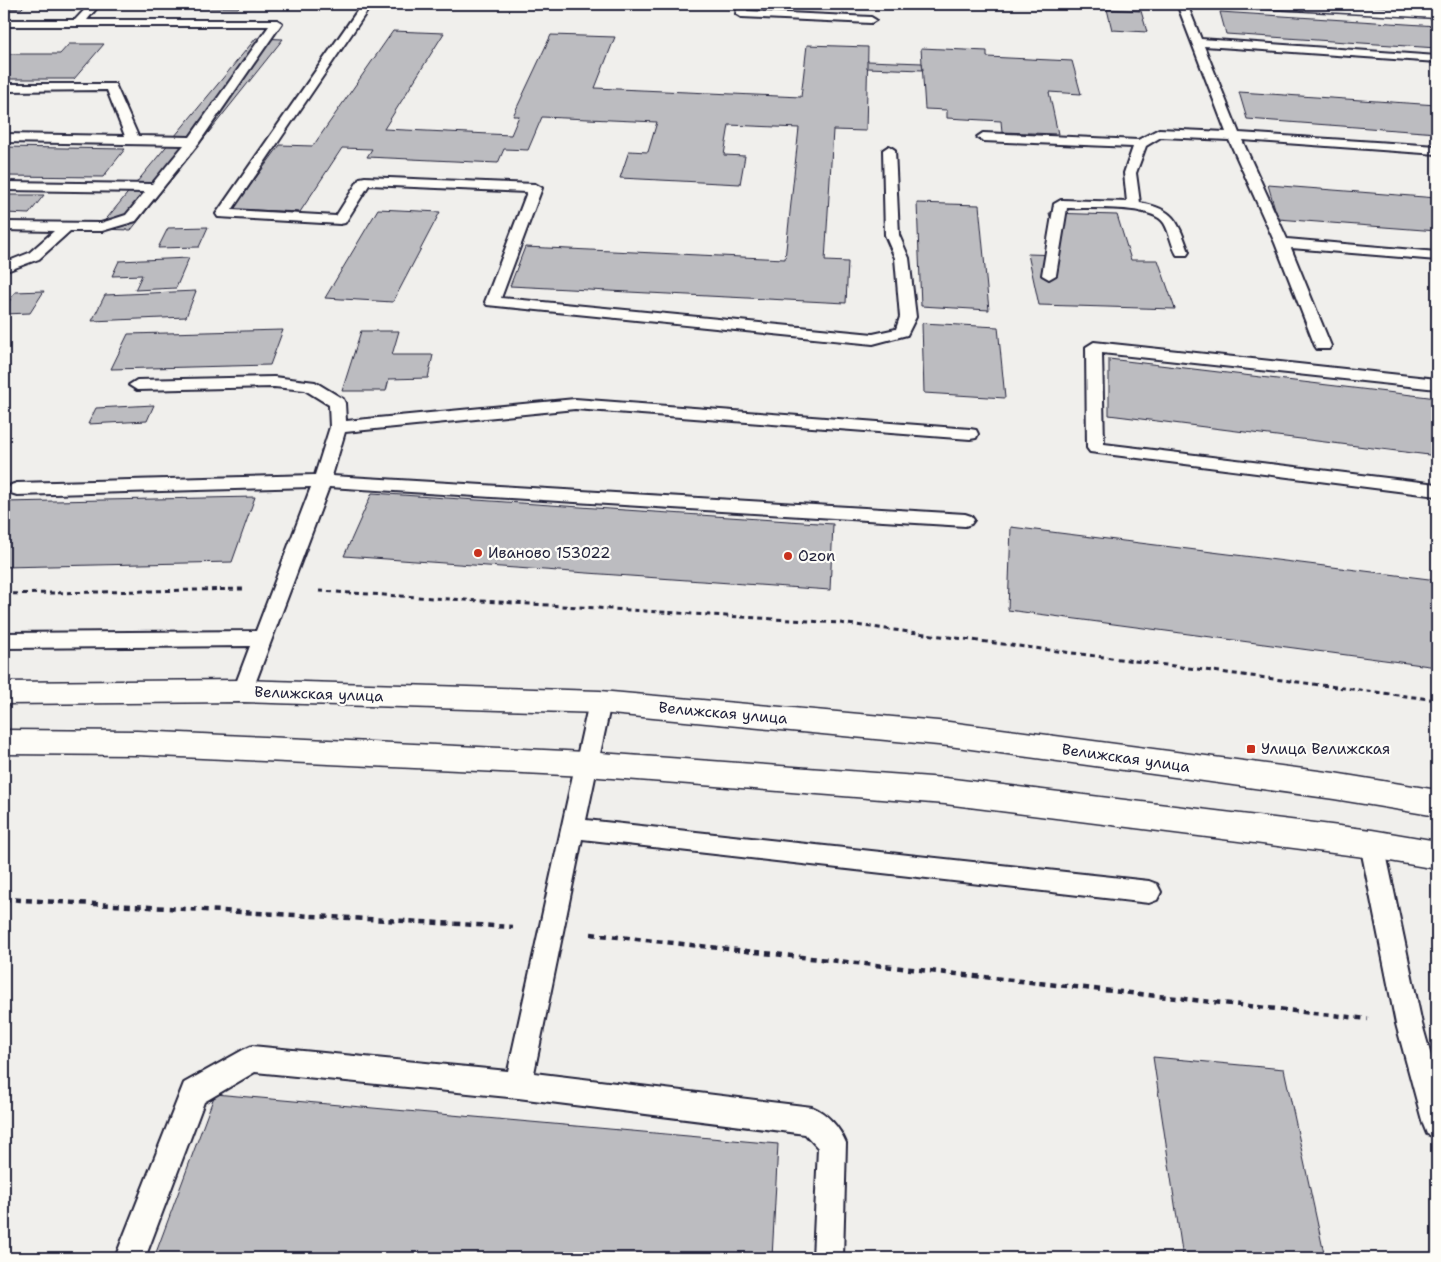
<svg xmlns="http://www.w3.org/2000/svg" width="1441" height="1262" font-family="'Shantell Sans',sans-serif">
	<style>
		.building { fill: #bcbcc0; stroke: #22223b }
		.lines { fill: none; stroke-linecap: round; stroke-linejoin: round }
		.service-casing { stroke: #22223b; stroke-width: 4 }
		.minor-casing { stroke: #22223b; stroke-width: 3 }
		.secondary-casing { stroke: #22223b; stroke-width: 3 }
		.path-far1 { stroke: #22223b; stroke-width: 3; stroke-dasharray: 5 4; stroke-linecap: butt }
		.path { stroke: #22223b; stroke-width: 4.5; stroke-dasharray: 6 5; stroke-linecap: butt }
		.service { fill: #fdfcf7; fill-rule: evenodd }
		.minor { fill: #fdfcf7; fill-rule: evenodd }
		.secondary { fill: #fdfcf7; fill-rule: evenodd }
		.poi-dot { fill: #c8321e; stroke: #fdfcf7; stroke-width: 2 }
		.labels { text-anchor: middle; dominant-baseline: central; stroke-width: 4.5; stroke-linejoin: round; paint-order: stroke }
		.poi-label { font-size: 15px; fill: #22223b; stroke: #fdfcf7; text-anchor: start }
		.street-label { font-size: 15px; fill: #22223b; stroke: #fdfcf7 }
	</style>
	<rect width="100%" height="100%" fill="#f0efec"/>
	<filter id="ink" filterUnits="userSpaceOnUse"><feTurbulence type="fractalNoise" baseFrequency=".02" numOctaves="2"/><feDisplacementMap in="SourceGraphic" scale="10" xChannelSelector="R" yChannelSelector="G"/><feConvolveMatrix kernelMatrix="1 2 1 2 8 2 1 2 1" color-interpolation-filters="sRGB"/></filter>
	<g filter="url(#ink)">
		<g class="building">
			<polygon points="4,4 26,4 21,9 4,9"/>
			<polygon points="110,4 242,4 238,8 107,7"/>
			<polygon points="1107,9 1141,11 1147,32 1112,30"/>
			<polygon points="1220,12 1437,26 1437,48 1226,34"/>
			<polygon points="393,31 444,33 384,129 511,135 519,116 513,116 551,35 615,37 595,88 801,97 807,45 868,47 866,131 833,130 825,261 848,262 846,303 510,286 525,247 785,259 799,128 729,125 724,155 745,156 740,184 620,178 629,151 648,152 657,122 542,117 528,150 504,149 498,163 367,157 372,149 342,148 300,212 233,209 280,145 313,146"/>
			<polygon points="256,38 283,39 131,230 98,229"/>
			<polygon points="69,44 104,44 74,79 4,79 4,54 60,54"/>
			<polygon points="921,48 987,51 987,57 1072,61 1081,94 1049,92 1058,134 1002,132 1001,121 947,118 947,110 925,109"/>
			<polygon points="867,61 922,63 923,70 867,68"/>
			<polygon points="1239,92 1437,105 1437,133 1247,119"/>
			<polygon points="4,147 125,149 103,177 4,176"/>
			<polygon points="1268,185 1437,198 1437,231 1278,219"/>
			<polygon points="4,195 44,195 29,214 4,213"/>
			<polygon points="917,203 979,205 989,310 921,306"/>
			<polygon points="378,209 440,212 393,302 325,298"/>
			<polygon points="1049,213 1117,215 1131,260 1158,260 1175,309 1039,305 1028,254 1060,255"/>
			<polygon points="208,227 199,247 158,248 168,228"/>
			<polygon points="189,258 176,288 135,290 142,275 112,276 119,261"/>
			<polygon points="44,291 30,313 4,314 4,310 15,292"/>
			<polygon points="196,291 186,317 92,321 105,295"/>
			<polygon points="922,323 998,327 1005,398 924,393"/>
			<polygon points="283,330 270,365 111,369 128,334"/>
			<polygon points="361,331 399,331 392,355 433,355 428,378 389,379 386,391 342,391"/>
			<polygon points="1109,359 1437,398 1437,456 1109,415"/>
			<polygon points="154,405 147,421 88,424 96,408"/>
			<polygon points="372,493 833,524 830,590 344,556"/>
			<polygon points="255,497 232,562 4,567 4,502"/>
			<polygon points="1011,527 1437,580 1437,667 1008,610"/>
			<polygon points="1153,1057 1284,1069 1325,1258 1183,1258"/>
			<polygon points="215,1094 778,1144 772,1258 154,1258"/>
		</g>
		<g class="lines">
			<defs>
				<g id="service">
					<polygon points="90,4 100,4 87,20 277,20 282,23 198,144 136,221 102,231 70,231 39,259 4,272 4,263 29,253 54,231 4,230 4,222 101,223 126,215 145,192 4,190 4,182 152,184 184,145 4,142 4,134 125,136 107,90 4,91 4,84 115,84 138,136 190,137 269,26 4,26 4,20 75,20"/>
					<polygon points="362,4 372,4 232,210 336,216 360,178 365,177 535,184 542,188 501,298 873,334 896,329 900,317 895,258 885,235 883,150 889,146 895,150 899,235 909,258 916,317 907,335 873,344 487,305 485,302 527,192 369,185 345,223 340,224 218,217 216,214"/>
					<polygon points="738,4 748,4 747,11 871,17 876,20 871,23 741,17 736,14"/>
					<path d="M1177,4h10l14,35 236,17v6l-233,-16 35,87 198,13v8l-195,-14 45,99 150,13v8l-146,-12 40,98 -2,3h-12l-2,-3 -40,-103 -46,-103 -68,-3 -15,9 -10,27 4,30c35,6 38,19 49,49l-2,3h-10c-6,-10 -7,-22 -13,-32 -13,-19 -75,-14 -97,-15l-11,67 -7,4 -7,-4 12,-71 7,-4 66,2 -3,-29 9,-26 -150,-6 -6,-4 6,-4 155,7 21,-11 67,3z"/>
					<polygon points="1094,342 1437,379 1437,389 1102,353 1104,444 1437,484 1437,496 1090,452 1087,448 1086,347"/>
					<polygon points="274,377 315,382 343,399 345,403 346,421 575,399 970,429 976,430 978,434 976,438 970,439 575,409 345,432 332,476 965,514 971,516 974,520 971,524 965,526 329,487 250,697 243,699 236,697 233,691 250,646 4,648 4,633 256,631 311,487 17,495 11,493 8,489 11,485 17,483 315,475 330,427 329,405 305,390 274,387 137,390 129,385 137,380"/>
					<path d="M600,694l7,2 4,6 -25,118 563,61 8,3 4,8 -4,8 -8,3 -567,-64 -48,234 278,34c15,6 28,21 34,36l-3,115h-30l5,-110 -13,-14 -287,-36 -263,-26 -51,30 -59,156h-30l69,-175 59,-33 9,-4 256,25 81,-369 4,-6z"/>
					<polygon points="1372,834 1380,837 1384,844 1422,1024 1437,1077 1437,1138 1427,1134 1423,1124 1396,1024 1360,844 1364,837"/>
				</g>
				<polygon id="minor" points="1247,4 1328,4 1437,10 1437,18 1254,8"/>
				<g id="secondary">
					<polygon points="243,680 600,691 949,722 1334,773 1437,790 1437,816 1334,799 949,746 600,713 243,702 4,704 4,682"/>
					<polygon points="4,730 137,731 586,752 945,778 1372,830 1437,841 1437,869 1372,858 945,804 586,776 137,755 4,754"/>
				</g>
			</defs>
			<use href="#service" class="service-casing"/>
			<use href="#minor" class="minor-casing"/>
			<use href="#secondary" class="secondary-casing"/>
			<g class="path-far1">
				<polyline points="319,591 840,623 1437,700"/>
				<polyline points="4,594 243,589"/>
			</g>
			<g class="path">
				<polyline points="4,899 513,927"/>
				<polyline points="591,934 1368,1019"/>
			</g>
			<use href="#service" class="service"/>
			<use href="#minor" class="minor"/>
			<use href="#secondary" class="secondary"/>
		</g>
	</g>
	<g class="poi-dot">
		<circle cx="478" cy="553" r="5"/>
		<circle cx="788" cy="556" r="5"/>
		<rect x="1246" y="744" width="10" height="10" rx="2.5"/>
	</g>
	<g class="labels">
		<g class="poi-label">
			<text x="488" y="553">Иваново 153022</text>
			<text x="798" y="556">Ozon</text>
			<text x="1261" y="749">Улица Велижская</text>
		</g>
		<g class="street-label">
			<text transform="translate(319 694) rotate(2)">Велижская улица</text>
			<text transform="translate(723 713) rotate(5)">Велижская улица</text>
			<text transform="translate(1126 758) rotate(8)">Велижская улица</text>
		</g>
	</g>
	<rect width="1441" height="1262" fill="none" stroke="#fdfcf7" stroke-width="20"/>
	<rect x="10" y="10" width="1421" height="1242" fill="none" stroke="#22223b" stroke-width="2" filter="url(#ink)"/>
</svg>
